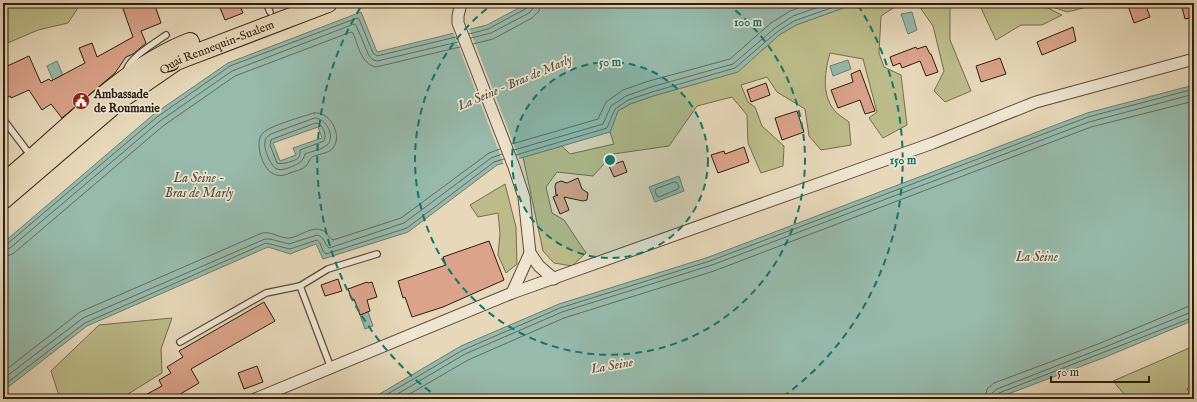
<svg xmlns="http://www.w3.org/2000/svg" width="1197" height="402" font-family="'IM FELL English',serif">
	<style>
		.green { fill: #bcbc8a; stroke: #756d4c }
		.water { fill: #97baac; stroke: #6d7c6d; fill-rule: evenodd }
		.pier { fill: #e6d8b9 }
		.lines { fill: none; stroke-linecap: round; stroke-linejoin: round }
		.shore { stroke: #626c5d; stroke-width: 1 }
		.building { fill: #daa38a; stroke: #2e1e0e }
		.lane-casing { stroke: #5c4c39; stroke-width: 8 }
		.street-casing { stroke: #5c4c39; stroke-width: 13 }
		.primary-casing { stroke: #2e1e0e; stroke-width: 20 }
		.lane { stroke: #efe6d2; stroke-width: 5.5 }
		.street { stroke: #efe6d2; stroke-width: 11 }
		.primary { stroke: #e6d8b9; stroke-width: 18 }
		.ring { fill: none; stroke: #0f766e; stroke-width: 2; stroke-dasharray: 7 5 }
		.labels { text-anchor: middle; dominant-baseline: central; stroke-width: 3.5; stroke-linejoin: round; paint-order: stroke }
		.street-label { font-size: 12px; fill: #2e1e0e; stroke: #efe6d2 }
		.poi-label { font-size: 12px; font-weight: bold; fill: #2e1e0e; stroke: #efe6d2; text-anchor: start }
		.water-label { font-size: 13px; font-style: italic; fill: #4e4d3d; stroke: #efe6d2 }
		.centre { fill: #0f766e; stroke: #efe6d2; stroke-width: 2 }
		.ring-label { font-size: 12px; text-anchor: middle; font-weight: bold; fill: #0f766e; stroke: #efe6d2; stroke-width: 3.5; stroke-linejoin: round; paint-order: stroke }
	</style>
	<rect width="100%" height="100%" fill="#e6d8b9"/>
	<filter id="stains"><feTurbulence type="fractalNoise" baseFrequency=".005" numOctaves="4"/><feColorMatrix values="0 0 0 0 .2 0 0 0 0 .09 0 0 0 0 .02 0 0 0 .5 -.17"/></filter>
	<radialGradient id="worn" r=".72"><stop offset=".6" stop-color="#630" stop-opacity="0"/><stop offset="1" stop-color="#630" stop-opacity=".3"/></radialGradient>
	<g class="green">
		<polygon points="3,3 81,3 68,23 38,30 3,45"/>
		<path d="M857,3h44l-20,13 -2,37 5,14 17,8 6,50 -24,13 -14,-20 8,-6 -14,-53 -33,-6c-5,18 -9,40 4,57 4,5 10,8 15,12l2,23 -30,5 -12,-14 -4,-27 -28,-17 -10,-15 -26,8 7,17 7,5 7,19 22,20 -1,20 -22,7 -13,-30 -1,-28 -15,-18 -35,9 -28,40 -56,8 -20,22 -36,-4 -11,15 6,26 12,7 22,33 -14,13 -18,-3 -11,-12 -20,-94 39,-11 8,8 44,-10 -4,-12 8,-21 12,-7 23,-8 84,-24 42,-37 17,-10z"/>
		<polygon points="917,3 950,3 950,40 971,91 945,102 934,91 944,71 933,26"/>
		<polygon points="976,3 1037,3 1062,15 1042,25 1021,25 996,40 980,6"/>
		<polygon points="1055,3 1098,3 1099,4 1067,12 1050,6"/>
		<polygon points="505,184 516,227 517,264 506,273 498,255 500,234 498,213 478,217 470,205"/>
		<polygon points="172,318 161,349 162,373 120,399 106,399 93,397 86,399 60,399 51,371 99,325"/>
		<polygon points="1194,346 1194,383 1187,389 1194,399 1128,399 1113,381"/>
	</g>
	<g class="water">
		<path d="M528,3h329l-61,22 -17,10 -41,37 -85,24 -23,8 -12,7 -8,21 -113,33 -89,67 -85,27 -7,-15 -26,10 -22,-7 -181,79 -84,65v-148l151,-129 74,-51 133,-51 16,40 110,-27zM318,127l4,11 -29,10 3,7 -16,6 -7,-18z"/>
		<polygon points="912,12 917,30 908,34 901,14"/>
		<polygon points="848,60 851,69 833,76 830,66"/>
		<polygon points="57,61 64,78 54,83 47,66"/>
		<polygon points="1194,85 1194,320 1103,358 995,399 371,399 461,346 559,304 709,257 1087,113"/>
		<polygon points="679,176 684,191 655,202 649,187"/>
		<polygon points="368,312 373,326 365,329 360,315"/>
	</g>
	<polygon class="pier" points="469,28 520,160 504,165 453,32"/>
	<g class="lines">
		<g class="shore">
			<polyline points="469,34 488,29 527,8 529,3"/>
			<polyline points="471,38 491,33 529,13 533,8 534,3"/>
			<polyline points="473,44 493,39 532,18 539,11 540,3"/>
			<path d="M314,113c16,-2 29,22 19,35 -6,7 -16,5 -22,10 -2,2 -3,6 -5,8 -4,4 -11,5 -16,7 -6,3 -12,4 -18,0 -10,-5 -18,-32 -9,-40 6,-7 41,-17 51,-20z"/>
			<path d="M315,118c11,0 21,19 12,27 -6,5 -15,6 -22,9 -2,7 -5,9 -12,12 -5,2 -11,5 -16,3 -6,-2 -14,-21 -12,-27 0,-4 3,-6 6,-8z"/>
			<path d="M316,123c7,1 11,12 8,18l-24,9c0,3 0,5 -1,7 -2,4 -18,8 -22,6l-7,-18 1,-5z"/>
			<polyline points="512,144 598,119 606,102 623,90 649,81 730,59 771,23 790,11 812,3"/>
			<polyline points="514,150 603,124 611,106 626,96 651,87 733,64 775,28 793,16 830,3"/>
			<polyline points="516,155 607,128 615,109 628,100 652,92 735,68 777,32 794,21 845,3"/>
			<polygon points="675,182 677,183 679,187 678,189 659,197 657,196 655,191 656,189"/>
			<polyline points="3,245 7,244 157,117 230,66 357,18 359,19 373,53 377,56 456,37"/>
			<polyline points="3,250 10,248 160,121 232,71 354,24 356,25 369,56 373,60 377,61 458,42"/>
			<path d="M3,256l7,-1 4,-2 149,-127 72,-50 116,-44 2,1c5,12 8,31 23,34l84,-20"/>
			<path d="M3,372l77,-60 182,-79c10,-2 18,6 28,5 11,-2 22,-13 34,-7 4,3 5,7 9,9l68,-22 88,-65 11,-4"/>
			<path d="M3,379l80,-61 182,-79h5l19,5 28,-9c8,2 7,9 12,13l75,-25 87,-65 11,-4"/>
			<path d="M3,386l82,-63 181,-80 24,6 27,-9c5,3 4,11 9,14l81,-26 87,-66 10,-3"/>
			<polyline points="379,399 463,350 560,308 710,261 1088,117 1194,89"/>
			<polyline points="389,399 465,354 562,312 712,265 1089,122 1194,94"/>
			<polyline points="401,399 468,360 564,318 714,271 1091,127 1194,101"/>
			<polyline points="985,399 987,389 994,383 1098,344 1187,307 1194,306"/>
			<polyline points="991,399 992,393 997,389 1100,349 1189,313 1194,312"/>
			<polyline points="996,399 996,396 999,393 1194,317"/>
		</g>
	</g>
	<g class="building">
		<polygon points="121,3 154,3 161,23 141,31 146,43 133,54 126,57 115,73 62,118 51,104 42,110 29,90 11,98 10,96 3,99 3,68 29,56 41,83 49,79 51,81 85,63 79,48 92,43 97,57 133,37"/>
		<polygon points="218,3 239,3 243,13 225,20"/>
		<polygon points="1127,3 1145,3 1150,17 1134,23"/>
		<polygon points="1181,3 1194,3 1194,17 1185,19"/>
		<polygon points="1073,27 1076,41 1042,55 1037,42"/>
		<polygon points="926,46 930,54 931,54 938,72 926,76 920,61 902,68 900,63 893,66 890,57 916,47 917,49"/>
		<polygon points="1000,58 1006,74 981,82 976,66"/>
		<polygon points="860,70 875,111 865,114 860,100 838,108 831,90 853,82 851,74"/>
		<polygon points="766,83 770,95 751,102 747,90"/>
		<polygon points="797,111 804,132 782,140 775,118"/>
		<polygon points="744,147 749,162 718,173 711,155 724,151 725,154"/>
		<polygon points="623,161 627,172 614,177 609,166"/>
		<polygon points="578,178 582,189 588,193 587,200 583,201 564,197 569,210 560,214 553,197 558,195 556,195 555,186 556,183 561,181 567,183"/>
		<polygon points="489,241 504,280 443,307 412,317 405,297 403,298 398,281 446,265 443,257"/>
		<polygon points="338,279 342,291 325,296 321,285"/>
		<polygon points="367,282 368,283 372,282 377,297 367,300 370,311 360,315 354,299 352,300 348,289"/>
		<polygon points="264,302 275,321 191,369 199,383 172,399 138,399 162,386 159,380 171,373 167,367 183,357 179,351"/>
		<polygon points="257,366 263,382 244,389 238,373"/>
	</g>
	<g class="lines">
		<defs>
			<g id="lane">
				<polyline points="266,3 270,12"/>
				<path d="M126,72c2,-14 29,-29 40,-37"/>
				<polyline points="3,119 31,156"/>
				<polyline points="300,286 331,368"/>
				<polyline points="180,342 266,293 300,286 328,269 377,254"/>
			</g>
			<g id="street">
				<polyline points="461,3 458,16 458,23 514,167 524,197 530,253 539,266 554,279"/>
				<polyline points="512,293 530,253"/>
				<polyline points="255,399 512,293 933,143 1036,102 1194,59"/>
			</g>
			<g id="primary">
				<path d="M3,183c58,-47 117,-114 187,-141"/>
				<path id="s1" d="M3,200l118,-101 55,-38 152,-58"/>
			</g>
		</defs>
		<use href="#lane" class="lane-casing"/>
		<use href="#street" class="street-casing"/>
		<use href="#primary" class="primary-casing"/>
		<use href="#lane" class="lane"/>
		<use href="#street" class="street"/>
		<use href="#primary" class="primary"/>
	</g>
	<circle cx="610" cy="160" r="98" fill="#0f766e" fill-opacity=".12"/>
	<g class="ring">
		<circle cx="610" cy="160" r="98"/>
		<path d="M726 3A195 195 0 1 1 494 3"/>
		<path d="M440 399A293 293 0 0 1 362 5M858 5A293 293 0 0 1 780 399"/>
	</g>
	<defs>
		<symbol id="civic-disc" viewBox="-11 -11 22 22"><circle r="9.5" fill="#8f2418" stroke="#efe6d2"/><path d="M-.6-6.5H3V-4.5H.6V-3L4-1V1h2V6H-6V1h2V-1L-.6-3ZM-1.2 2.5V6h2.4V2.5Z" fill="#fff"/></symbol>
	</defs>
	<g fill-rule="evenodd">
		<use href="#civic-disc" x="71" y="91" width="20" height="20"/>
	</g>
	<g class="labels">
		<g class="street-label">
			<text stroke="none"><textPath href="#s1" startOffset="265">Quai Rennequin-Sualem</textPath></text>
		</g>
		<g class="poi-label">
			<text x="94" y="94">Ambassade<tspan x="94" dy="14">de Roumanie</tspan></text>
		</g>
		<g class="water-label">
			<text transform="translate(515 83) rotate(-23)">La Seine - Bras de Marly</text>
			<text x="199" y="178">La Seine -<tspan x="199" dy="15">Bras de Marly</tspan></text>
			<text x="1037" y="257">La Seine</text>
			<text transform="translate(612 366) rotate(-10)">La Seine</text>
		</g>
	</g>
	<circle cx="610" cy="160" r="6" class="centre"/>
	<g class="ring-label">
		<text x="748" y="26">100 m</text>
		<text x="610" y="66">50 m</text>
		<text x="903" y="164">150 m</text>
	</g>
	<rect width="1197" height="402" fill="none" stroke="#e6d8b9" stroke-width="16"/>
	<rect x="4" y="4" width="1189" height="394" fill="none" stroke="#2e1e0e" stroke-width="2"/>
	<rect x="8" y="8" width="1181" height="386" fill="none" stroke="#2e1e0e"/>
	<path d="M1051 376v6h98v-6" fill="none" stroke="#2e1e0e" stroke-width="2"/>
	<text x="1057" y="376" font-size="12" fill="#2e1e0e" stroke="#efe6d2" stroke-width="3" paint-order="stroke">50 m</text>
	<rect width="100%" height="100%" filter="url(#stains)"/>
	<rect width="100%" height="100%" fill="url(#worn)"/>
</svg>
